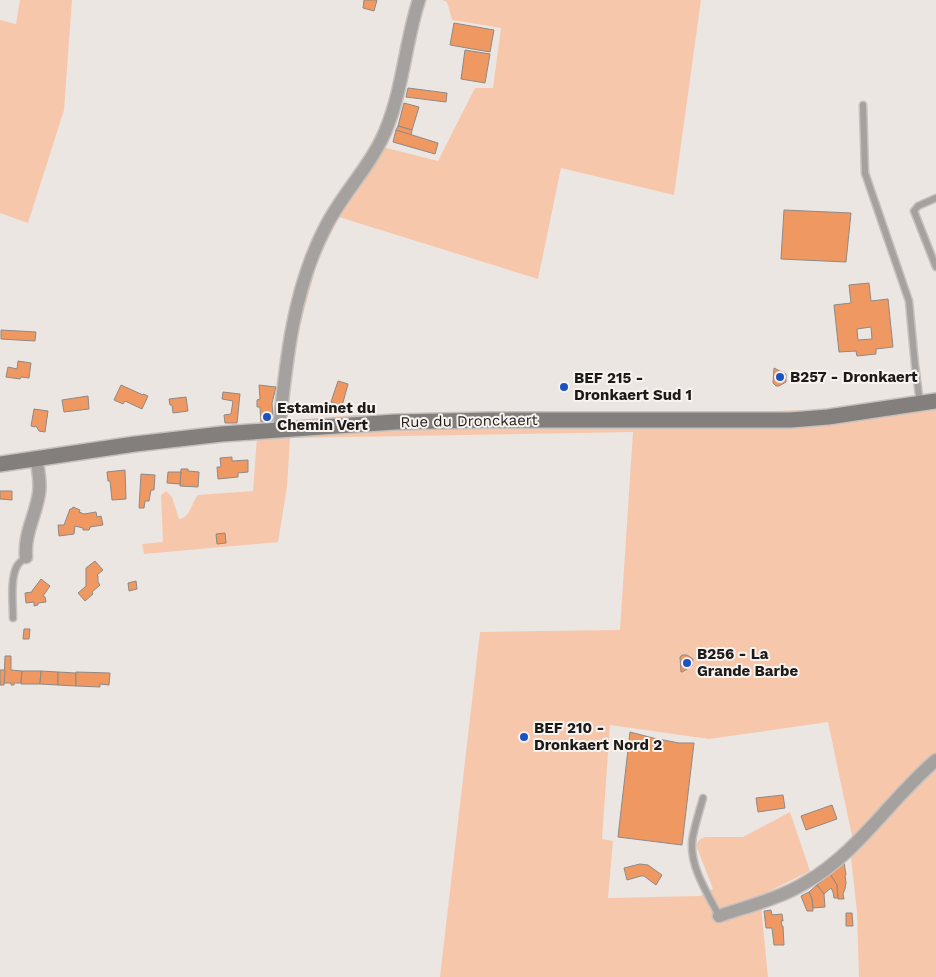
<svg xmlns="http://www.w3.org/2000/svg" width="936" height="977" font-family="'Work Sans',sans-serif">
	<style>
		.green { fill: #f7c7ab }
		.building { fill: #ef9862; stroke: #8f8986; fill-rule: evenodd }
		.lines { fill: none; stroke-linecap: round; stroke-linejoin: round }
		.service-casing { stroke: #c7c1be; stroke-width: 9 }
		.minor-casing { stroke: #c7c1be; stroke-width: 15 }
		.secondary-casing { stroke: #c7c1be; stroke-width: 18 }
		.service { stroke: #a4a19f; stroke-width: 6 }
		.minor { stroke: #a4a19f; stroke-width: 12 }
		.secondary { stroke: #837f7d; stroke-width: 15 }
		.poi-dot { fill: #1c53bf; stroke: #f9f3ef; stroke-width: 2 }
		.labels { text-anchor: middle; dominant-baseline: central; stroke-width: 4; stroke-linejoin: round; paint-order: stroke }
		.poi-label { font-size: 15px; font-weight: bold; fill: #1d1b19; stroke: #f9f3ef; text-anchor: start }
		.street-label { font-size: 15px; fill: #1d1b19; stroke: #f9f3ef }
	</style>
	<rect width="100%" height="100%" fill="#ece6e2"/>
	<g class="green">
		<polygon points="20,0 72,0 64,110 28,223 0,213 0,20 16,24"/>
		<polygon points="442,0 701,0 674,195 561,168 538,279 339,217 318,260 299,329 292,378 282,377 297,287 375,145 438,161 475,88 493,88 501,28 452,20 447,2"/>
		<path d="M936,396v581h-77l-2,-65 -6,-54 1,-22 -24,-114 -119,17 -99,-14 -8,114 11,2 -5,57 92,-2 13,-7 -17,-44 3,-5 6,-3h38l47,-25 20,59 -50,25 8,81h-328l40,-345 140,-2 13,-198 -343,6 -3,49 -9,55 -134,12 -2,-10 21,-2 -2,-47 5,-4 6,6 7,22c12,-2 12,-16 19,-24l55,-4 4,-54 32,1 1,-17 62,-6 422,-4 68,-2z"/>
	</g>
	<g class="building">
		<polygon points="364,0 377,0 374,11 363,8"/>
		<polygon points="454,23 494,30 490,52 450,45"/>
		<polygon points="465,50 490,54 485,83 461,79"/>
		<polygon points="408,88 447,93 446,102 406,97"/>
		<polygon points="404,103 419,107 412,130 398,126"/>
		<polygon points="398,126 412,130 411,135 396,130"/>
		<polygon points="396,130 438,143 435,154 393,142"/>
		<polygon points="784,210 851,213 846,262 781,259"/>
		<path d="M869,283l2,18 17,-2 5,48 -17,2v5l-19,2 -1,-5 -17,1 -5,-47 17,-2 -2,-18zM871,327l1,12 -14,1 -1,-11z"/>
		<polygon points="1,330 36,332 35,341 1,339"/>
		<polygon points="18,361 31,363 29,378 21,377 20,379 6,377 8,367 17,369"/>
		<polygon points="774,368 786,374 786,382 779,386 776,386 773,383"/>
		<polygon points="338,381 348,384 342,406 331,402"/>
		<polygon points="121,385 143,395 143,394 148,396 142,409 125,401 123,404 114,400"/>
		<polygon points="259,385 276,387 272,403 273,419 272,421 261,422 260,407 257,407 257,400 260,399"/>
		<polygon points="223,392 240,394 237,423 225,423 224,415 231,414 233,401 222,399"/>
		<polygon points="88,396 89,409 64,412 62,400"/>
		<polygon points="186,397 188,411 173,413 172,405 170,405 169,399"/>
		<polygon points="34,409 48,411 45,432 39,431 36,426 34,427 31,426"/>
		<polygon points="232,457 232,461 248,460 248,472 238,473 238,477 218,479 217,467 221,467 220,458"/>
		<polygon points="181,469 188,469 188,471 199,472 198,487 180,486"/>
		<polygon points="125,470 126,499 112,500 110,481 108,481 107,472"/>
		<polygon points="168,472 181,472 180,484 167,483"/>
		<polygon points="141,474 155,475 154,490 151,490 149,501 145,501 144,508 139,508"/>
		<polygon points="0,491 12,491 12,500 0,499"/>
		<polygon points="73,507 80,510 79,512 84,514 96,512 97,517 101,516 103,525 90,527 89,530 83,530 83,528 75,526 74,534 59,536 58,525 64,525 70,509 72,509"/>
		<polygon points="225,533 226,543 217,544 216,534"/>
		<polygon points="95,561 103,570 97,575 98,576 98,582 100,585 92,592 93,594 85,601 78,593 86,586 86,568"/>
		<polygon points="41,579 50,586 43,596 45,597 46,602 38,603 38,605 34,606 34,602 26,603 25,593 32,592 32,591"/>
		<polygon points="136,581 137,589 129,591 128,583"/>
		<polygon points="24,629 30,629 29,639 23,639"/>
		<polygon points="682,655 687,655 693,659 692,666 682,672 681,672 680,657"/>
		<polygon points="5,656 11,656 11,670 22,671 21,683 14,683 14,685 11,685 11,683 4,683"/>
		<polygon points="0,670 5,670 4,685 0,685"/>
		<polygon points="22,671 41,671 40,684 21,684"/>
		<polygon points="41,671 58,672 58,685 40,684"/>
		<polygon points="58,672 76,673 76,686 58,685"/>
		<polygon points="76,672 110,673 109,685 100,684 100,687 76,686"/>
		<polygon points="630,732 653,738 679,743 694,743 682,845 618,837"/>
		<polygon points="783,795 785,808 758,812 756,798"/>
		<polygon points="832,805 837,819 806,830 801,816"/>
		<polygon points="844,862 846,875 845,875 846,883 845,889 843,894 844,899 838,899 837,885 830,874"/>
		<polygon points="640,864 648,865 662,875 656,885 644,876 641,876 627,880 624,868"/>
		<polygon points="830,874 837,885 838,898 834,898 833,892 831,888 824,894 817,885"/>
		<polygon points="817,885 824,894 825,907 813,908 812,899 809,892"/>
		<polygon points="809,892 812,899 813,911 807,911 801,896"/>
		<polygon points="771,910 772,915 782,914 783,921 781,921 782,926 783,926 784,945 774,945 772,928 766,928 764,911"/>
		<polygon points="846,913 852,913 853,926 846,926"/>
	</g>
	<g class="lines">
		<defs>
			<g id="service">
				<polyline points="863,105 865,173 909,301 915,365 920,403"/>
				<polyline points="936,198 918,206 914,211 936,267"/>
				<path d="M13,618c0,-15 -3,-39 4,-52 2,-4 6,-6 9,-9"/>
				<path d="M703,798c-3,12 -11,35 -11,46 -1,25 16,50 27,72"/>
			</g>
			<g id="minor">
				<path d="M279,430c7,-69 14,-140 46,-202 17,-34 45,-61 60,-96 18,-42 20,-89 34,-132"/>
				<path d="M26,557c-2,-24 10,-42 13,-64 2,-12 -1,-24 -3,-35"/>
				<path d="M719,916c29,-10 59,-17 86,-33 53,-30 85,-84 131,-123"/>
			</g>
			<polyline id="secondary" points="0,464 135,444 222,434 395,422 489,420 791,420 828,417 936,401"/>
		</defs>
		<use href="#service" class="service-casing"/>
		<use href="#minor" class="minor-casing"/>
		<use href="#secondary" class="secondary-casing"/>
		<use href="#service" class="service"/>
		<use href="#minor" class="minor"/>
		<use href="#secondary" class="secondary"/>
	</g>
	<g class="poi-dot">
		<circle cx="780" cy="377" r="5"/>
		<circle cx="564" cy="387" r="5"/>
		<circle cx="267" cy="417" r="5"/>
		<circle cx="687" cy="663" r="5"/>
		<circle cx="524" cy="737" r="5"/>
	</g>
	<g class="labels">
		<g class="poi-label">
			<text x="790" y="377">B257 - Dronkaert</text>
			<text x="574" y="378">BEF 215 -<tspan x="574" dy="17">Dronkaert Sud 1</tspan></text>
			<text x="277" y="408">Estaminet du<tspan x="277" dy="17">Chemin Vert</tspan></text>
			<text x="697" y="654">B256 - La<tspan x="697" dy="17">Grande Barbe</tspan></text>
			<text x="534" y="728">BEF 210 -<tspan x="534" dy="17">Dronkaert Nord 2</tspan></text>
		</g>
		<g class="street-label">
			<text transform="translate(469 421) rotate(-1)">Rue du Dronckaert</text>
		</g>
	</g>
</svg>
